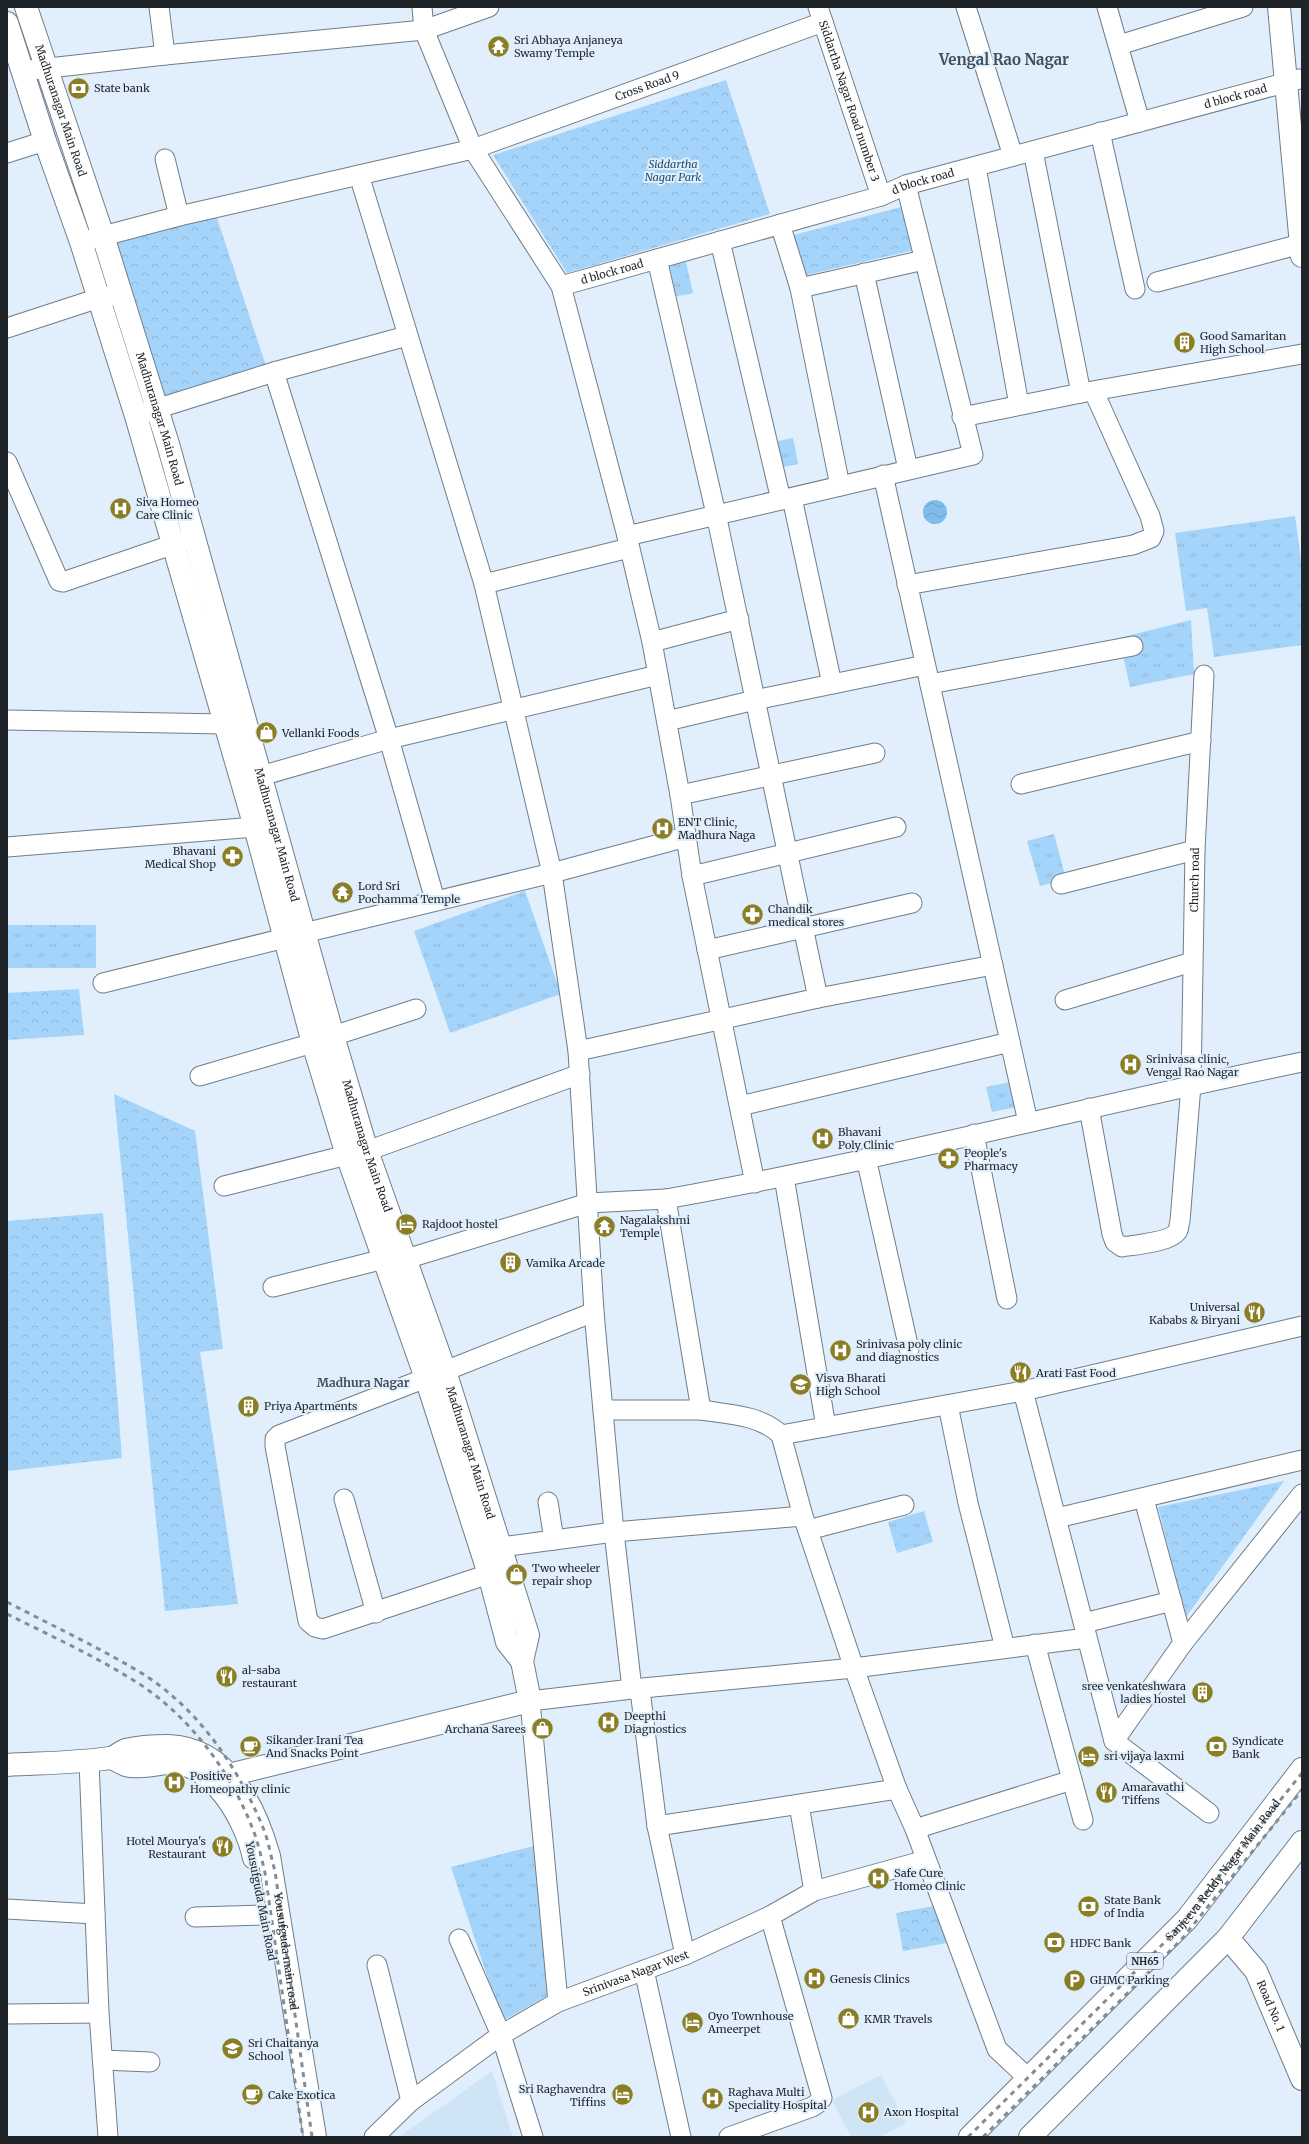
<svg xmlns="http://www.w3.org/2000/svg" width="1309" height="2144" font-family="Merriweather,serif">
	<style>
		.built { fill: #cfe5f6 }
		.grass { fill: url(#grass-tufts) }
		.forest { fill: url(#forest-crowns) }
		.water { fill: url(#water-waves) }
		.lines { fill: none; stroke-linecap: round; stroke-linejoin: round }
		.street-casing { stroke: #707d89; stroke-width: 21 }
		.secondary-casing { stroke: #707d89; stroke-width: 24 }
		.highway-casing { stroke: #707d89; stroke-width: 24 }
		.street { stroke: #fff; stroke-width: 19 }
		.secondary { stroke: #fff; stroke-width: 22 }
		.highway { stroke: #fff; stroke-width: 22 }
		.rail { stroke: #838d95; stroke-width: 3; stroke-dasharray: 5 5; stroke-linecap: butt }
		.labels { text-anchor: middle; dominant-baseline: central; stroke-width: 4; stroke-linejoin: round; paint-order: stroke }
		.shield { fill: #e0effb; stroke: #596168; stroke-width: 1 }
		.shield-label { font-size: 10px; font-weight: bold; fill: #1f2429 }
		.poi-label { font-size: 11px; fill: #1f2429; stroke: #e0effb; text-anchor: start }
		.street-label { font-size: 11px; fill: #1f2429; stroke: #e0effb }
		.park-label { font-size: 11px; font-style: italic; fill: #1e4c6d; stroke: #e0effb }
		.neighbourhood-label { font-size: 12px; font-weight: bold; fill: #434f5a; stroke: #e0effb }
		.district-label { font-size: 15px; font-weight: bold; fill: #434f5a; stroke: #e0effb }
	</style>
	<defs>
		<pattern id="grass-tufts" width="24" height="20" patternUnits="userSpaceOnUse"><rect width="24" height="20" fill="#a5d4fa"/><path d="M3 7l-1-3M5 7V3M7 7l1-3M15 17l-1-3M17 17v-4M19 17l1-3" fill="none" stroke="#8eb6d6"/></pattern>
		<pattern id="forest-crowns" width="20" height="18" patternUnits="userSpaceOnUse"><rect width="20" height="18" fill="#a5d4fa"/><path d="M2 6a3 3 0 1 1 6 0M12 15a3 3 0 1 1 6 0" fill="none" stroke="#8eb6d6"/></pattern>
		<pattern id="water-waves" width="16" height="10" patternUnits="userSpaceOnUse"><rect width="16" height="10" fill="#7ebded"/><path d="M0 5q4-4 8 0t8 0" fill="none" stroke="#6ca2cb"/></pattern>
	</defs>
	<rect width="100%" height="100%" fill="#e0effb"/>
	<g class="built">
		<polygon points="492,2071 513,2137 399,2137"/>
		<polygon points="881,2075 906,2123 880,2137 851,2137 832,2100"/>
	</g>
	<g class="grass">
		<polygon points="685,258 693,293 673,297 665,263"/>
		<polygon points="793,438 798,464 779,468 773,442"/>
		<polygon points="1295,516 1302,567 1302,645 1214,657 1207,608 1186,611 1175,533"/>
		<polygon points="1191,620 1194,674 1130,687 1119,638"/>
		<polygon points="1054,834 1066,879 1040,886 1027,841"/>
		<polygon points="525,891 561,994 450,1033 414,931"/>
		<rect x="7" y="925" width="89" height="43"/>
		<polygon points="1010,1082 1016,1107 992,1112 986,1087"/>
		<polygon points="924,1511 933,1542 897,1553 888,1522"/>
		<polygon points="538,1845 554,1992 502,2021 451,1867"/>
	</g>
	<g class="forest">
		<polygon points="726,80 770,214 567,273 493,155"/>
		<polygon points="905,206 919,249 802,276 786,237"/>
		<polygon points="216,215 266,366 147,402 95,246"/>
		<polygon points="79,989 84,1035 7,1040 7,993"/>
		<polygon points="114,1094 195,1131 223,1349 200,1352 238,1604 165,1611"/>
		<polygon points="103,1213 122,1458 7,1471 7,1221"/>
		<polygon points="1284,1481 1186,1617 1158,1507"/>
		<polygon points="940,1905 947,1943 903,1951 896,1913"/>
	</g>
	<circle class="water" cx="935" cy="512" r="12"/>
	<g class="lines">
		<defs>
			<g id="street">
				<polyline points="159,7 165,55"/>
				<polyline points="422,7 424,30 473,149 561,286 627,536 652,642 680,795 692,876 755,1183"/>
				<path id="s1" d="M818,7l63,189"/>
				<polyline points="966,7 1013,156"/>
				<polyline points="1107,7 1140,122"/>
				<polyline points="1119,45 1243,7"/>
				<polyline points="22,71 165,55 424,30 489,7"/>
				<polyline points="1100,132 1135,289"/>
				<polyline points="1033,151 1081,393"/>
				<polyline points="7,153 45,141"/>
				<polyline points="165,159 179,216"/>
				<polyline points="976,167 1019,405"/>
				<polyline points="359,175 484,584 552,873 578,1051 594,1312 614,1532 632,1689"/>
				<polyline points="780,224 800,288 840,486"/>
				<path id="s2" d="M88,240l91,-24 294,-67 350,-127"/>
				<polyline points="720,241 781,500"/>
				<polyline points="657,259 716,514 818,998"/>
				<polyline points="864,273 908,469"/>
				<polyline points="1157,282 1301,244"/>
				<path id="s3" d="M561,286l320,-90 25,-11 393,-106"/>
				<polyline points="800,288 924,260"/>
				<polyline points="7,328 99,298 122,294"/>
				<polyline points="274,372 389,739 435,900"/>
				<polyline points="143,413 274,372 407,336"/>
				<polyline points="962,417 1081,393 1302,354"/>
				<polyline points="7,462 59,581 63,582 186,540"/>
				<polyline points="883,475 1028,1122"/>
				<polyline points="792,498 832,684"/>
				<polyline points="627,536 973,455 906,185"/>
				<polyline points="484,584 629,548"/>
				<polyline points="907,585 1133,545 1151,538 1154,531 1150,516 1094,392"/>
				<polyline points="652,642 739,619"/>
				<polyline points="930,684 1133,646"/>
				<polyline points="7,720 224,724"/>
				<polyline points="667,721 755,700 925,665"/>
				<polyline points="247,780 389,739 658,675"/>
				<polyline points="1021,784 1201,741"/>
				<polyline points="680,795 875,753"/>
				<polyline points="7,847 255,827"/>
				<polyline points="692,876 896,827"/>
				<polyline points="1061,884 1195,850"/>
				<polyline points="304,933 552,873 686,837"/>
				<polyline points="707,950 912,903"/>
				<polyline points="103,983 285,938"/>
				<polyline points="1065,1000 1192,962"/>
				<polyline points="333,1036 416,1009"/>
				<polyline points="578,1051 818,998 993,965"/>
				<polyline points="200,1076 313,1043"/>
				<polyline points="740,1106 1010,1042"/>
				<path id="s4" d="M1089,1108l23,126 3,8 7,5c12,-2 51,-5 56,-17 1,-2 1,-6 2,-9l11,-136 4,-235 9,-175"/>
				<polyline points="974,1134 1007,1299"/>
				<polyline points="367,1151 580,1074"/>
				<polyline points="866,1158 909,1349"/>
				<polyline points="784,1177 826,1427"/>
				<polyline points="224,1186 347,1155"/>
				<polyline points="406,1259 588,1203 666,1199"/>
				<polyline points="273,1287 384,1259"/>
				<polyline points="445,1371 594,1312"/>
				<polyline points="426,1378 279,1435 275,1439 275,1446 308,1621 315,1627 323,1629 489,1574"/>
				<polyline points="1023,1391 1114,1741 1209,1813"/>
				<polyline points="948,1405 968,1503 1005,1648"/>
				<path d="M603,1410h98l-35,-211c213,-38 424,-93 636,-137"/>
				<path d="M701,1410c26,4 60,5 80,25"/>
				<polyline points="344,1499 376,1613"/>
				<polyline points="1144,1499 1183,1643"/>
				<polyline points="548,1502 554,1540"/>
				<polyline points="1057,1518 1302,1460"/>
				<polyline points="808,1530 904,1505"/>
				<polyline points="501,1547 614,1532 803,1516"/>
				<polyline points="1084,1623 1172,1601"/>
				<polyline points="1035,1644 1083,1820"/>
				<polyline points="640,1690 657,1826 685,1955"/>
				<polyline points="1114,1741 1183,1643 1302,1494"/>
				<polyline points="89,1761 99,2013 108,2137"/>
				<polyline points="799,1805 814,1891"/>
				<polyline points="657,1826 897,1789"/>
				<polyline points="915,1829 1072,1780"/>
				<polyline points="7,1909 95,1914"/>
				<polyline points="195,1917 265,1915"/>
				<polyline points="459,1939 501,2035 533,2137"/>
				<polyline points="377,1965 411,2101"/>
				<polyline points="644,1970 681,2137"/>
				<polyline points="558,2002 530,1701 632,1689 854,1668 1087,1638"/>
				<polyline points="7,2014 99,2013"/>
				<polyline points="103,2060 150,2062"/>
				<polyline points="1028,2078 997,2049 915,1829 897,1789 854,1668 803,1516 781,1435 1023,1391 1302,1326"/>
				<path id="s5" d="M374,2137l37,-36 90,-66 57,-33 127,-47 85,-39 44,-25 112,-31"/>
				<polyline points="729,2137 812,2107 818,2103 822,2098 770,1916"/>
			</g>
			<g id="secondary">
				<path id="s6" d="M26,7l77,229 65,208 165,592 34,115 78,220 83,264 -6,26 8,40 -301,74"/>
				<polyline points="1279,7 1302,256"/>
				<polyline points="7,23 45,141 81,242 136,416 255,827 313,1043 347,1155 426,1378 489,1574 507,1642 522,1661"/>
				<path d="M112,1758c5,2 10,6 14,7 12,4 33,-2 46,-2 43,1 74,58 82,95"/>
				<path d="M7,1765c34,-2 69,-2 103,-7 6,-1 10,-6 16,-8 12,-3 30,-4 42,-4 60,2 87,61 101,110l46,281"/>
				<path id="s7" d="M1228,1938l28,33 46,108"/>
			</g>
			<g id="highway">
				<path id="s8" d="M970,2137l217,-218 115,-150"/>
				<polyline points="1030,2137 1228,1938 1302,1842"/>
			</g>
		</defs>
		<use href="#street" class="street-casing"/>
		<use href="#secondary" class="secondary-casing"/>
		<use href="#highway" class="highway-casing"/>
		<use href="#street" class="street"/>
		<use href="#secondary" class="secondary"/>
		<use href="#highway" class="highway"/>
		<g class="rail">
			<path id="s9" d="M7,1602c44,23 89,44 131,69 59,35 101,97 126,159 5,13 7,28 11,41l37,266"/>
			<path d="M7,1614c42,21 86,41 126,66 56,34 100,94 122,155 4,12 7,25 10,38l38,264"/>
			<polyline points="968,2137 1174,1933 1302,1773"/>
			<polyline points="983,2137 1181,1940 1302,1790"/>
		</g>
	</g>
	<defs>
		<symbol id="temple-disc" viewBox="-11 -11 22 22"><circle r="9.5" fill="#8a7d24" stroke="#e0effb"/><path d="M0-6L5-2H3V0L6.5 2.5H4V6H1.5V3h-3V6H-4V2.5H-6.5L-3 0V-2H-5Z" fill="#fff"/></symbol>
		<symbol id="bank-disc" viewBox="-11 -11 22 22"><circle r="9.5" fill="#8a7d24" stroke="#e0effb"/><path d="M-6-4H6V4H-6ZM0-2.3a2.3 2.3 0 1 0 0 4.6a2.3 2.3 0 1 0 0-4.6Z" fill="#fff"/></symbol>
		<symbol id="building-disc" viewBox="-11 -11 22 22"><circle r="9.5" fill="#8a7d24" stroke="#e0effb"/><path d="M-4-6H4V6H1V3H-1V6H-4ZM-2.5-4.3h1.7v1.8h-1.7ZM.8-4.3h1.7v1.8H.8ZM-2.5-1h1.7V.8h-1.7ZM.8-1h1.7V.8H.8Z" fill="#fff"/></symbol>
		<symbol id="hospital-disc" viewBox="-11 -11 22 22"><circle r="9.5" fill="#8a7d24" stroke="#e0effb"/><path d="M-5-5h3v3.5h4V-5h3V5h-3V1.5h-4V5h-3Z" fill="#fff"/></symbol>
		<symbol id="shop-disc" viewBox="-11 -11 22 22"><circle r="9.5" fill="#8a7d24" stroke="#e0effb"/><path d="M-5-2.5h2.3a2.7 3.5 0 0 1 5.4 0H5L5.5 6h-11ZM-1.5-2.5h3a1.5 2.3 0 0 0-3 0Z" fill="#fff"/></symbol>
		<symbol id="pharmacy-disc" viewBox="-11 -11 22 22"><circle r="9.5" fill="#8a7d24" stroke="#e0effb"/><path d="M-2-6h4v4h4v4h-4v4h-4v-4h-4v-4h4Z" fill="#fff"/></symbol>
		<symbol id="hotel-disc" viewBox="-11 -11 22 22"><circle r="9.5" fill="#8a7d24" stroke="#e0effb"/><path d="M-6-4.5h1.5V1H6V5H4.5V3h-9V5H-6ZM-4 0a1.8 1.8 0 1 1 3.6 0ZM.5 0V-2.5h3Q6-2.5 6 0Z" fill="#fff"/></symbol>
		<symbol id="restaurant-disc" viewBox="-11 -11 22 22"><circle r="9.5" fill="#8a7d24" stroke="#e0effb"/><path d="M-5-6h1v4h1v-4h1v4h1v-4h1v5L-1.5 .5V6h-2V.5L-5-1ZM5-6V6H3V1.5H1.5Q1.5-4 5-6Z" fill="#fff"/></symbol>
		<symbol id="school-disc" viewBox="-11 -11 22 22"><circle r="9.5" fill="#8a7d24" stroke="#e0effb"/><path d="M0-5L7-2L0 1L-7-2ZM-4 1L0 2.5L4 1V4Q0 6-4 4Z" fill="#fff"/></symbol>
		<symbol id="cafe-disc" viewBox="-11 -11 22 22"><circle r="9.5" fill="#8a7d24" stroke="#e0effb"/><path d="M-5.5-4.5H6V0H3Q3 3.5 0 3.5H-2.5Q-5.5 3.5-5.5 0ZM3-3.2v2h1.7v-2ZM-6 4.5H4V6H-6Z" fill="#fff"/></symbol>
		<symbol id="parking-disc" viewBox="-11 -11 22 22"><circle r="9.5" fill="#8a7d24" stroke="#e0effb"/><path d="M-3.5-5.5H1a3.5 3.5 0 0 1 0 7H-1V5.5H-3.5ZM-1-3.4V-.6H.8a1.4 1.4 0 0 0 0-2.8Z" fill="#fff"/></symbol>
		<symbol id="university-disc" viewBox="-11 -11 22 22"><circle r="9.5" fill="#8a7d24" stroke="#e0effb"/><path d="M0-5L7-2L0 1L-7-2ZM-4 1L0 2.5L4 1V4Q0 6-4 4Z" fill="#fff"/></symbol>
	</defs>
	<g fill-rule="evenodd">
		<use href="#temple-disc" x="486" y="34" width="25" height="25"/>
		<use href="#bank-disc" x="66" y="76" width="25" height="25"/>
		<use href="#building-disc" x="1172" y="330" width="25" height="25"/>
		<use href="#hospital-disc" x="108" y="496" width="25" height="25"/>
		<use href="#shop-disc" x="254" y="720" width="25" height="25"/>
		<use href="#hospital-disc" x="650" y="816" width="25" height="25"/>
		<use href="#pharmacy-disc" x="220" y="844" width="25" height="25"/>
		<use href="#temple-disc" x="330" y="880" width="25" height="25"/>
		<use href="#pharmacy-disc" x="740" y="902" width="25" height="25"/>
		<use href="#hospital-disc" x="1118" y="1052" width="25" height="25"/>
		<use href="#hospital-disc" x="810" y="1126" width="25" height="25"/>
		<use href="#pharmacy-disc" x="936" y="1146" width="25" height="25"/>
		<use href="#hotel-disc" x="394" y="1212" width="25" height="25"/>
		<use href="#temple-disc" x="592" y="1214" width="25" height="25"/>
		<use href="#building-disc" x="498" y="1250" width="25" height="25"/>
		<use href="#restaurant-disc" x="1242" y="1300" width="25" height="25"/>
		<use href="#hospital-disc" x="828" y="1338" width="25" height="25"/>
		<use href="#restaurant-disc" x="1008" y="1360" width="25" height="25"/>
		<use href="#school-disc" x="788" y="1372" width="25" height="25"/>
		<use href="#building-disc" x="236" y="1394" width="25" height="25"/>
		<use href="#shop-disc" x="504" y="1562" width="25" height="25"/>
		<use href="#restaurant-disc" x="214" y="1664" width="25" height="25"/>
		<use href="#building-disc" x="1190" y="1680" width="25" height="25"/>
		<use href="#hospital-disc" x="596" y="1710" width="25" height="25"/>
		<use href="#shop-disc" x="530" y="1716" width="25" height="25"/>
		<use href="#cafe-disc" x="238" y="1734" width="25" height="25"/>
		<use href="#bank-disc" x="1204" y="1734" width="25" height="25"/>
		<use href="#hotel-disc" x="1076" y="1744" width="25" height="25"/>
		<use href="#hospital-disc" x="162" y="1770" width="25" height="25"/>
		<use href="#restaurant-disc" x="1094" y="1780" width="25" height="25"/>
		<use href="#restaurant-disc" x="210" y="1834" width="25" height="25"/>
		<use href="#hospital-disc" x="866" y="1866" width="25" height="25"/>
		<use href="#bank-disc" x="1076" y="1894" width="25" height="25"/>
		<use href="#bank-disc" x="1042" y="1930" width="25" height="25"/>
		<use href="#hospital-disc" x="802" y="1966" width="25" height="25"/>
		<use href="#parking-disc" x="1062" y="1968" width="25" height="25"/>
		<use href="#shop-disc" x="836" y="2006" width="25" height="25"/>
		<use href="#hotel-disc" x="680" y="2010" width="25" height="25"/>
		<use href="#university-disc" x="220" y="2036" width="25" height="25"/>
		<use href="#cafe-disc" x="240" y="2082" width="25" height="25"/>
		<use href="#hotel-disc" x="610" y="2082" width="25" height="25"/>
		<use href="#hospital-disc" x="700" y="2086" width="25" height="25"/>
		<use href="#hospital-disc" x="856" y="2100" width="25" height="25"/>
	</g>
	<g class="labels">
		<rect class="shield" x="1127" y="1953" width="36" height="16" rx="3"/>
		<g class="shield-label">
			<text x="1145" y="1961">NH65</text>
		</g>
		<g class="poi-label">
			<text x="514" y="40">Sri Abhaya Anjaneya<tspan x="514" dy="13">Swamy Temple</tspan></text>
			<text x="94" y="88">State bank</text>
			<text x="1200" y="336">Good Samaritan<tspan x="1200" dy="13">High School</tspan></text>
			<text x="136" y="502">Siva Homeo<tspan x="136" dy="13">Care Clinic</tspan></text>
			<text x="282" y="733">Vellanki Foods</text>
			<text x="678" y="822">ENT Clinic,<tspan x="678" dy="13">Madhura Naga</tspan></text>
			<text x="216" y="851" text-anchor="end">Bhavani<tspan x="216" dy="13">Medical Shop</tspan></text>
			<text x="358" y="886">Lord Sri<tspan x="358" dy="13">Pochamma Temple</tspan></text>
			<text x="768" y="909">Chandik<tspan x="768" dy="13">medical stores</tspan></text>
			<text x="1146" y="1059">Srinivasa clinic,<tspan x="1146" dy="13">Vengal Rao Nagar</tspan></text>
			<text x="838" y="1132">Bhavani<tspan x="838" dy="13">Poly Clinic</tspan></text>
			<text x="964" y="1153">People's<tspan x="964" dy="13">Pharmacy</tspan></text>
			<text x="620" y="1220">Nagalakshmi<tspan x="620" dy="13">Temple</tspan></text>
			<text x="422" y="1224">Rajdoot hostel</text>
			<text x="526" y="1263">Vamika Arcade</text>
			<text x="1240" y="1307" text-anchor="end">Universal<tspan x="1240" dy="13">Kababs &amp; Biryani</tspan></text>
			<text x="856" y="1344">Srinivasa poly clinic<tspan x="856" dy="13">and diagnostics</tspan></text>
			<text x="1036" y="1373">Arati Fast Food</text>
			<text x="816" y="1378">Visva Bharati<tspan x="816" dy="13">High School</tspan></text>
			<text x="264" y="1406">Priya Apartments</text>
			<text x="532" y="1568">Two wheeler<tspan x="532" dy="13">repair shop</tspan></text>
			<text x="242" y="1670">al-saba<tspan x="242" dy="13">restaurant</tspan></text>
			<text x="1186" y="1686" text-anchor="end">sree venkateshwara<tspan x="1186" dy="13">ladies hostel</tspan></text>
			<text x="624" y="1716">Deepthi<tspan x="624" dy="13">Diagnostics</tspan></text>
			<text x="526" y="1729" text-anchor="end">Archana Sarees</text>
			<text x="266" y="1740">Sikander Irani Tea<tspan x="266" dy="13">And Snacks Point</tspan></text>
			<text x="1232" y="1741">Syndicate<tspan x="1232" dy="13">Bank</tspan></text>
			<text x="1104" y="1756">sri vijaya laxmi</text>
			<text x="190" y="1776">Positive<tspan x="190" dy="13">Homeopathy clinic</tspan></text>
			<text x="1122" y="1787">Amaravathi<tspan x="1122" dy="13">Tiffens</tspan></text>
			<text x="206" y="1841" text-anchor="end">Hotel Mourya's<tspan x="206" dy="13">Restaurant</tspan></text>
			<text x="894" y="1873">Safe Cure<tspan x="894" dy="13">Homeo Clinic</tspan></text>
			<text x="1104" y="1900">State Bank<tspan x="1104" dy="13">of India</tspan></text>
			<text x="1070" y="1943">HDFC Bank</text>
			<text x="830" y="1979">Genesis Clinics</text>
			<text x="1090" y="1980">GHMC Parking</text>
			<text x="708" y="2016">Oyo Townhouse<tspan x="708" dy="13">Ameerpet</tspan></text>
			<text x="864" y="2019">KMR Travels</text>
			<text x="248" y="2043">Sri Chaitanya<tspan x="248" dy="13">School</tspan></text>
			<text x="606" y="2089" text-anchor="end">Sri Raghavendra<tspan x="606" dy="13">Tiffins</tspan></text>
			<text x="728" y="2092">Raghava Multi<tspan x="728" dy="13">Speciality Hospital</tspan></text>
			<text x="268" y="2095">Cake Exotica</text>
			<text x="884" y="2112">Axon Hospital</text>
		</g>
		<g class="street-label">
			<text stroke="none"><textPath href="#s2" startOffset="581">Cross Road 9</textPath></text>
			<text stroke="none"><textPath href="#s3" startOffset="701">d block road</textPath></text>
			<text stroke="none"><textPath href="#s1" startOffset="99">Siddartha Nagar Road number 3</textPath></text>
			<text stroke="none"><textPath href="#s6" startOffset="109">Madhuranagar Main Road</textPath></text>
			<text stroke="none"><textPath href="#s3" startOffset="377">d block road</textPath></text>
			<text stroke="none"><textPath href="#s3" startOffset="53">d block road</textPath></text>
			<text stroke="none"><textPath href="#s6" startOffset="433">Madhuranagar Main Road</textPath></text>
			<text stroke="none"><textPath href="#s6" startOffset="865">Madhuranagar Main Road</textPath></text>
			<text stroke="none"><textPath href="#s4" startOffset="556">Church road</textPath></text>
			<text stroke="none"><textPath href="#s6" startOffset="1189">Madhuranagar Main Road</textPath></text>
			<text stroke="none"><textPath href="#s6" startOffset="1513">Madhuranagar Main Road</textPath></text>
			<text stroke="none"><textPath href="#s8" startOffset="368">Sanjeeva Reddy Nagar Main Road</textPath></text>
			<text transform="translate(261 1901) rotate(79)">Yousufguda Main Road</text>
			<text stroke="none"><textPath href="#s9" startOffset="478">Yousufguda main road</textPath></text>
			<text stroke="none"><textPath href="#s5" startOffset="312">Srinivasa Nagar West</textPath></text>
			<text stroke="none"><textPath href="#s7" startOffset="81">Road No. 1</textPath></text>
		</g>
		<g class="park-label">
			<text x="673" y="164">Siddartha<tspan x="673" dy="13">Nagar Park</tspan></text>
		</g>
		<g class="neighbourhood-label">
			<text x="363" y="1382">Madhura Nagar</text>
		</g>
		<g class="district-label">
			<text x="1004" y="59">Vengal Rao Nagar</text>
		</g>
	</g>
	<rect width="1309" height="2144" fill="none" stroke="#1f2429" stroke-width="16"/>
</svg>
